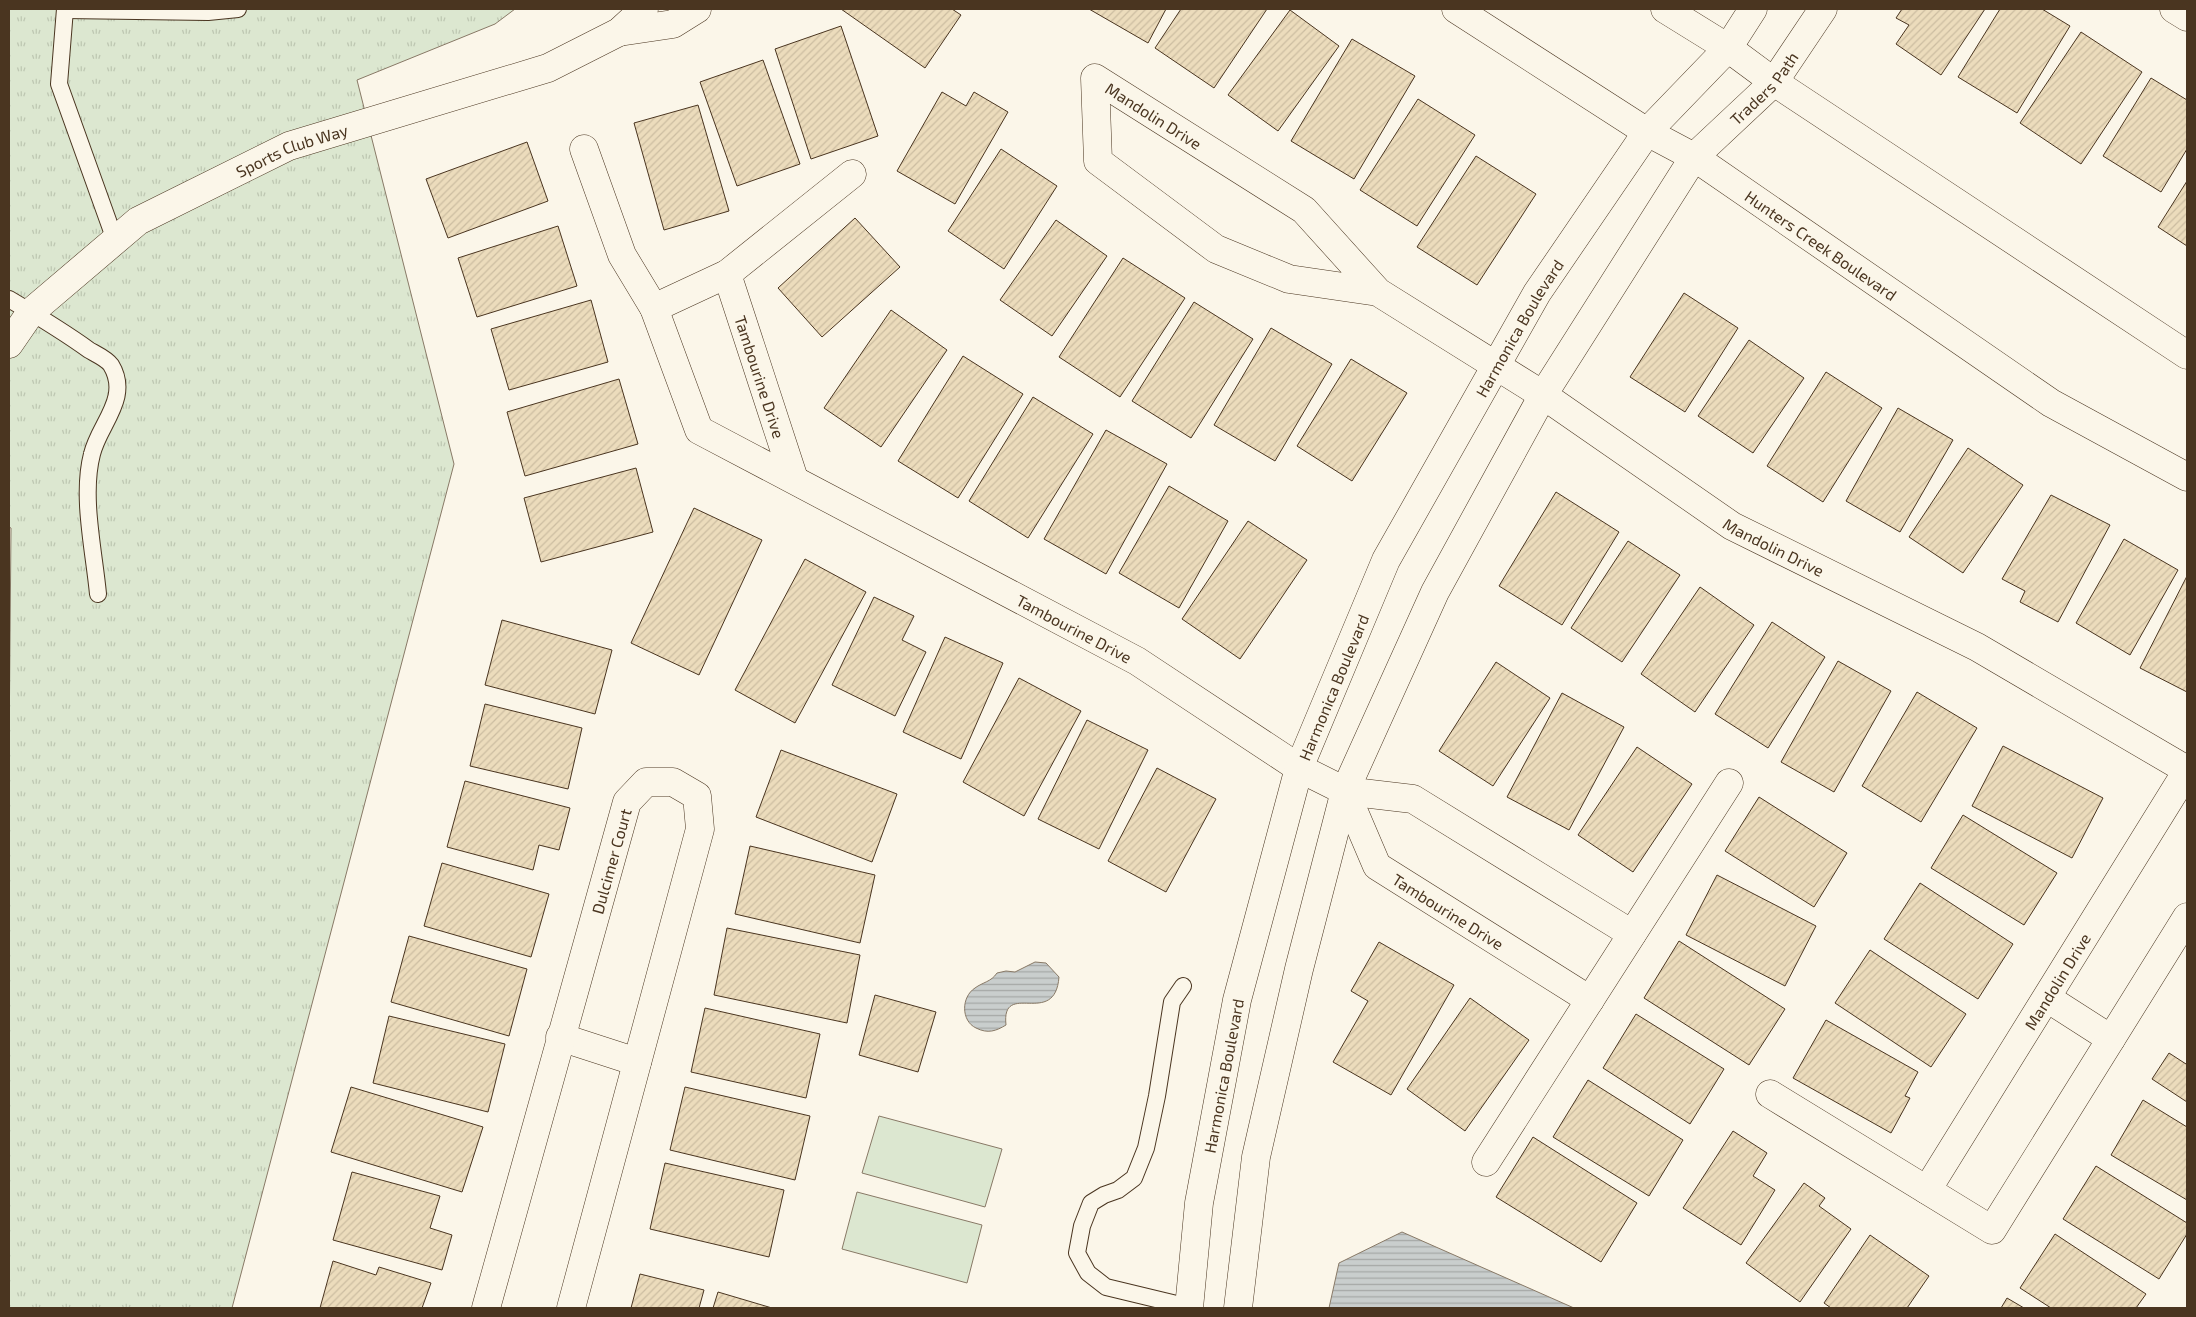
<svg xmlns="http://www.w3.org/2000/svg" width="2196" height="1317" font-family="'Exo 2',sans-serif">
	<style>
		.grass { fill: url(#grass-tufts); stroke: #887966 }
		.garden { fill: #dce7d0; stroke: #887966 }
		.water { fill: url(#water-rules); stroke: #887966 }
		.building { fill: url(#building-hatch); stroke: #4a3520 }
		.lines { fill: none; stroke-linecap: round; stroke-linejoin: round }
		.lane-casing { stroke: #4a3520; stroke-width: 18 }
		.street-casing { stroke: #4a3520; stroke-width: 29 }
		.secondary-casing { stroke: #4a3520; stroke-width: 29 }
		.lane { stroke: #fbf6e9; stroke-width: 16 }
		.street { stroke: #fbf6e9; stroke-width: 28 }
		.secondary { stroke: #fbf6e9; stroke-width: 28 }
		.labels { text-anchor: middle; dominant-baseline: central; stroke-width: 4; stroke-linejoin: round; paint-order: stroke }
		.street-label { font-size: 16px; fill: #4a3520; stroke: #fbf6e9 }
	</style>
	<defs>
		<pattern id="grass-tufts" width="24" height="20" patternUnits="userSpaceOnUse" patternTransform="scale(1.25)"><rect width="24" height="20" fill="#dce7d0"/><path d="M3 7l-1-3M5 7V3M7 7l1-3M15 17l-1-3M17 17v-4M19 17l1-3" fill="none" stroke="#bec7b2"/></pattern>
		<pattern id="water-rules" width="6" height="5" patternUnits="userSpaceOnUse" patternTransform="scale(1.25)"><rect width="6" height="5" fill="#c9cecd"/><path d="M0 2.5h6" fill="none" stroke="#a5a8a6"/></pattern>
		<pattern id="building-hatch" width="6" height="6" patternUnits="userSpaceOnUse" patternTransform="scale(1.25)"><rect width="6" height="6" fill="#ecdcbc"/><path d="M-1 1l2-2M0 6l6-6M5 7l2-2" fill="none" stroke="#ccbda1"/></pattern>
	</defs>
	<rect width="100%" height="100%" fill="#fbf6e9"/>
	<polygon class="grass" points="9,9 515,9 495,24 357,80 454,464 232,1308 9,1308 9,753 11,528 9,527"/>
	<g class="garden">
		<polygon points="879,1116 1002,1149 985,1207 862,1173"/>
		<polygon points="857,1192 982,1225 967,1283 842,1249"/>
	</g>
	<g class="water">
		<path d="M1035,962l11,1 13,14c-4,52 -58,2 -53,48 -10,6 -18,9 -30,3 -15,-7 -15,-31 -1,-40 8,-6 16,-6 22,-15l9,-2 9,1z"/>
		<polygon points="1402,1232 1574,1308 1329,1308 1339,1263"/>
	</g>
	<g class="building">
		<polygon points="841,9 952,9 961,15 925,68"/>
		<polygon points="1089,9 1166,9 1148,43"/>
		<polygon points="1181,9 1267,9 1214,88 1155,48"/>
		<polygon points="1902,9 1985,9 1941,75 1896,44 1909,25 1896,18"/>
		<polygon points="2000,9 2042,9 2070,26 2017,113 1958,77"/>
		<polygon points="1290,10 1339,46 1278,131 1228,95"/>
		<polygon points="841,26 878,136 811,159 775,49"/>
		<polygon points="2081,32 2142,72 2081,164 2020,123"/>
		<polygon points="1352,39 1415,76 1354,179 1291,141"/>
		<polygon points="763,60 800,164 737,186 700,82"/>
		<polygon points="2151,78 2187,100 2187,149 2161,192 2103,156"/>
		<polygon points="942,92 966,106 974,92 1008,112 955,204 897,171"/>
		<polygon points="1418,99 1475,135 1417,226 1360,190"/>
		<polygon points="698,105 729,211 664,230 634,123"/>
		<polygon points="527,142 548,201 448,238 426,179"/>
		<polygon points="1001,149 1057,186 1004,269 948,231"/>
		<polygon points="1476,156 1536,194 1477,285 1417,247"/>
		<polygon points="2187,181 2187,246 2158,227"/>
		<polygon points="855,218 900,267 822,337 778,288"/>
		<polygon points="1056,220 1107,256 1052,336 1000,300"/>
		<polygon points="558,226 577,286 477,317 458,258"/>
		<polygon points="1123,258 1185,298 1120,397 1059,357"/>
		<polygon points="1684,293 1738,328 1685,412 1630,377"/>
		<polygon points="591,300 608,362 509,390 491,329"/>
		<polygon points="1194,302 1253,339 1191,438 1132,401"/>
		<polygon points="891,310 947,350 881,447 824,408"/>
		<polygon points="1271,328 1332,364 1275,461 1214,425"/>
		<polygon points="1749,340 1804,378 1753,453 1698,416"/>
		<polygon points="963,356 1023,394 958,498 898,461"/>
		<polygon points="1351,359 1407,393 1352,481 1297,446"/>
		<polygon points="1826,372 1882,408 1823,502 1767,466"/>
		<polygon points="619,379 638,444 525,476 507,412"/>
		<polygon points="1033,397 1093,434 1028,538 969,501"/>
		<polygon points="1898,408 1953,440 1900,532 1846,501"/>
		<polygon points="1106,430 1167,464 1106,574 1044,539"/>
		<polygon points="1968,448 2023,485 1963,573 1909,537"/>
		<polygon points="636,468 653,532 541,562 524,498"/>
		<polygon points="1169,486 1228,521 1179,608 1119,573"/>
		<polygon points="1556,492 1619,532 1562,625 1499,586"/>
		<polygon points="2051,495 2110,525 2058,622 2020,602 2025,591 2002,579"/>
		<polygon points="694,508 762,540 699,675 631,643"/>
		<polygon points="1248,521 1307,560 1240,659 1182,619"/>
		<polygon points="2124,539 2178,570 2130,655 2076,623"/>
		<polygon points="1628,541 1680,575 1622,662 1571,628"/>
		<polygon points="805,559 866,592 795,723 735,690"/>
		<polygon points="2187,576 2187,692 2140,668"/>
		<polygon points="1700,587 1754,625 1695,712 1641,674"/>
		<polygon points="874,597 914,616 902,640 926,652 895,716 832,685"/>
		<polygon points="502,620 612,650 595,714 485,685"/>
		<polygon points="1772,622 1825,657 1768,748 1715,714"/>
		<polygon points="945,637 1003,663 961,759 903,732"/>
		<polygon points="1838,661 1891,691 1834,792 1781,762"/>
		<polygon points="1496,662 1550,698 1493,786 1439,751"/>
		<polygon points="1019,678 1081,711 1024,816 963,782"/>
		<polygon points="1917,692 1977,728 1921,822 1862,786"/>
		<polygon points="1562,693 1624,727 1569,830 1507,797"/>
		<polygon points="485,704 582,728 568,789 470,766"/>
		<polygon points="1087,720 1148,750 1099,849 1038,819"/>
		<polygon points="2003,746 2103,798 2072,858 1972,806"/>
		<polygon points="1637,747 1692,784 1633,872 1578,835"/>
		<polygon points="781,750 897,794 872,862 756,817"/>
		<polygon points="1157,768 1216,799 1166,892 1108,861"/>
		<polygon points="465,781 570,808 559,850 539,845 533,870 447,847"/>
		<polygon points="1759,797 1847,853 1814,907 1725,851"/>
		<polygon points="1963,815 2057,873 2024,925 1931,868"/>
		<polygon points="750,846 875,875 860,943 735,914"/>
		<polygon points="442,863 549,894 531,957 424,926"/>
		<polygon points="1717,875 1816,926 1785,986 1686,935"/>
		<polygon points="1920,883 2013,944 1978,999 1884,939"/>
		<polygon points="727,928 860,955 847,1023 714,995"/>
		<polygon points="409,936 527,969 509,1036 391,1002"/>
		<polygon points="1679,941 1785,1009 1749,1065 1644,998"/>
		<polygon points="1379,942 1454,985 1391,1095 1333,1062 1368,1001 1351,991"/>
		<polygon points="1870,950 1966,1014 1931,1067 1835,1003"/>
		<polygon points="875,995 936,1012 918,1072 859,1055"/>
		<polygon points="1470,998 1529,1040 1465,1131 1407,1089"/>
		<polygon points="705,1008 820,1034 806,1098 691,1072"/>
		<polygon points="1636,1014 1724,1069 1690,1124 1603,1068"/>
		<polygon points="389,1016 505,1044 488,1112 373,1083"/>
		<polygon points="1826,1020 1918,1072 1905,1096 1910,1098 1891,1133 1793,1078"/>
		<polygon points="2169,1053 2186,1064 2187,1062 2187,1102 2152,1079"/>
		<polygon points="1588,1080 1683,1140 1649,1196 1553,1137"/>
		<polygon points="351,1087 483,1127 462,1192 331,1152"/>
		<polygon points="685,1087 810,1116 795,1180 670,1150"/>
		<polygon points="2143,1100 2187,1127 2187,1200 2111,1155"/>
		<polygon points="1733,1131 1767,1153 1753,1176 1775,1190 1741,1245 1683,1208"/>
		<polygon points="1533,1137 1637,1203 1601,1262 1496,1197"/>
		<polygon points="665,1163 784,1190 769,1257 650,1229"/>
		<polygon points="2096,1166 2187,1223 2187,1234 2159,1279 2063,1219"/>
		<polygon points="352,1172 440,1196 430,1228 452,1235 442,1270 333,1240"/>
		<polygon points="1804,1183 1825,1198 1819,1206 1851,1229 1800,1302 1746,1263"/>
		<polygon points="2055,1234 2146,1294 2136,1308 2051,1308 2020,1288"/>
		<polygon points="1870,1235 1929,1276 1907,1308 1831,1308 1824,1303"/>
		<polygon points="333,1261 376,1275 379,1267 431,1283 422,1308 320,1308"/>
		<polygon points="640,1274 704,1290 699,1308 631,1308"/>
		<polygon points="718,1292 772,1308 713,1308"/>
		<polygon points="2007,1298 2024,1308 2001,1308"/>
	</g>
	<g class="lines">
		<defs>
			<g id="lane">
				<polyline points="65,9 59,84 115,240"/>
				<polyline points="65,10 208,12 238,9"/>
				<path d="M9,299c27,16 54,32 80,51 7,4 18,9 22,15 20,33 -12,59 -19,89 -11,42 2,97 6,140"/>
				<polyline points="1183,986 1172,1002 1157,1096 1146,1148 1134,1178 1118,1190 1104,1195 1091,1203 1082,1226 1077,1253 1088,1273 1106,1287 1189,1307"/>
			</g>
			<g id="street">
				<polyline points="2174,9 2187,17"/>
				<polyline points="619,32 673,24 697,9"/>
				<path id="s1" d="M584,149l38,106 32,53 45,122 438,231 162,107 46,23 68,8 219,135"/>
				<path id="s2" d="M727,274l67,205"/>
				<path id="s3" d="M1378,292l-89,-13 -73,-30 -118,-88 -3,-83 209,132 74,82 165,103 189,131 245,121 210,123"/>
				<polyline points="654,308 727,274 852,174"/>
				<path id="s4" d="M9,344l22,-32 107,-91 151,-75 259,-78 71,-36 25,-23"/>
				<path id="s5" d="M1345,791l32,75 213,134"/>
				<polyline points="2047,998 2111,1039"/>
				<polyline points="560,1037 637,1062"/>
				<polyline points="1770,1094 1992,1230 2187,917"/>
				<polyline points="1486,1162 1729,783"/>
				<path id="s6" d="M1927,1190l260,-419"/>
				<path id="s7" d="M486,1308l141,-506 19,-20h27l24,14 3,33 -129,479"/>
				<path id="s8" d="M1189,1308l10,-105 38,-203 62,-232 87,-208 151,-267 110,-161 81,-84 25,-39"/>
				<path id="s9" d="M1238,1308l18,-151 43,-188 46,-178 90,-199 108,-197 151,-238 80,-75 49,-73"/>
			</g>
			<g id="secondary">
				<path id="s10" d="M1456,9l191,123 47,25 357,246 136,74"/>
				<polyline points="1665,9 1728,48 1774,82 2187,355"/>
			</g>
		</defs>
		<use href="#lane" class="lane-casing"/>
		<use href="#street" class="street-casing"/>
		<use href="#secondary" class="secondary-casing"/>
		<use href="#lane" class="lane"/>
		<use href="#street" class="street"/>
		<use href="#secondary" class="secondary"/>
	</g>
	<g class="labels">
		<g class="street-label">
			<text stroke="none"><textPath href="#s9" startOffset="1352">Traders Path</textPath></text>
			<text stroke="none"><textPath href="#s3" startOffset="469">Mandolin Drive</textPath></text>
			<text stroke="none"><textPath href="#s4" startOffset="349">Sports Club Way</textPath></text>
			<text stroke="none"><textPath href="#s10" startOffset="435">Hunters Creek Boulevard</textPath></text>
			<text stroke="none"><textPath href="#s8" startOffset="1045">Harmonica Boulevard</textPath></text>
			<text stroke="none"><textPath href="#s2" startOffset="108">Tambourine Drive</textPath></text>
			<text stroke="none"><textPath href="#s3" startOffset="1228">Mandolin Drive</textPath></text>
			<text stroke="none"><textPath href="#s1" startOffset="729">Tambourine Drive</textPath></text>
			<text stroke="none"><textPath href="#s8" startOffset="640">Harmonica Boulevard</textPath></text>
			<text stroke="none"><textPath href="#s7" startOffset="464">Dulcimer Court</textPath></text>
			<text stroke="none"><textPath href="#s5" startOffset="166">Tambourine Drive</textPath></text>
			<text stroke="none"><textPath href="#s6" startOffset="246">Mandolin Drive</textPath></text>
			<text stroke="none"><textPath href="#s8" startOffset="235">Harmonica Boulevard</textPath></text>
		</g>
	</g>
	<rect width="2196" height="1317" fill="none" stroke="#4a3520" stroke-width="20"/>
</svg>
